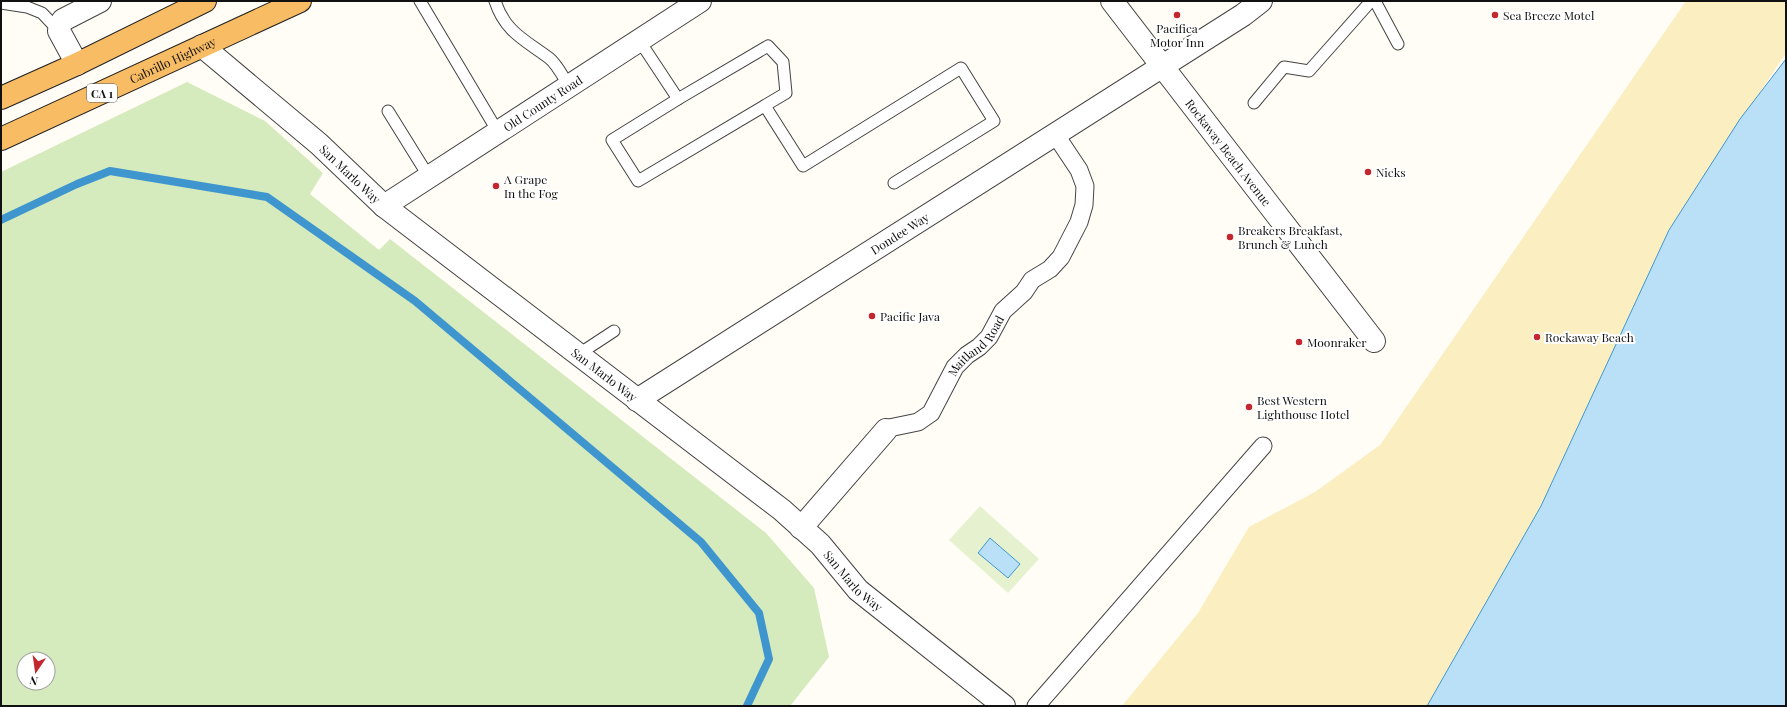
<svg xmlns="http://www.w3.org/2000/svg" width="1787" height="707" font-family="'Playfair Display',serif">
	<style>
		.green { fill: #d5ebbd; fill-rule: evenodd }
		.sand { fill: #fbeec1 }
		.pitch { fill: #e6f2cf }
		.water { fill: #b9e0f7; stroke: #3f96cf }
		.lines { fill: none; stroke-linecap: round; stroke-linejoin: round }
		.stream { stroke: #3f96cf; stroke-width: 8 }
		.service-casing { stroke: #444; stroke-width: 13 }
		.pedestrian-casing { stroke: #444; stroke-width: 19 }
		.minor-casing { stroke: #444; stroke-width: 24 }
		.trunk-casing { stroke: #222; stroke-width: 24 }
		.service { stroke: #fff; stroke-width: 11 }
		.pedestrian { stroke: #fff; stroke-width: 17 }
		.minor { stroke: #fff; stroke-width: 22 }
		.trunk { stroke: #f7bc64; stroke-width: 22 }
		.poi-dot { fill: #c4262e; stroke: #fff; stroke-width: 1.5 }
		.labels { text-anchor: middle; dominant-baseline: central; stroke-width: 4; stroke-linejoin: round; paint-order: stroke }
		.shield { fill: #fff; stroke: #585858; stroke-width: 1 }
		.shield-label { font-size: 11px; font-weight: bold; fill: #111 }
		.poi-label { font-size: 12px; fill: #111; stroke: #fff; text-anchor: start }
		.street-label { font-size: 12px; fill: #111; stroke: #fff }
	</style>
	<rect width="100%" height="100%" fill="#fffdf5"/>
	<path class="green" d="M187,82l78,39 58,52 -13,21 69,56 11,-11 376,294 48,55 15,69 -39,49h-789v-534zM24,659h24v24h-24z"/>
	<polygon class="sand" points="1686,1 1786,1 1786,53 1669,230 1541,506 1427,706 1122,706 1198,613 1249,527 1315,492 1380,445"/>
	<polygon class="pitch" points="980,506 1039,559 1008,593 949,540"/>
	<g class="water">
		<polygon points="1786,59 1786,706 1427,706 1541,506 1669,230 1740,119"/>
		<polygon points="990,538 1020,564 1008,578 978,553"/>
	</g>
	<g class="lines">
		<polyline class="stream" points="1,220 77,184 110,171 267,197 415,301 701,542 759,613 769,659 747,706"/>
		<defs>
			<g id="service">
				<polyline points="420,1 498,132"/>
				<path d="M495,1c10,31 30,39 54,57 8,6 14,19 20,28"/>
				<polyline points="1375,1 1398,44"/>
				<polyline points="1,3 27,7 42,13 59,31"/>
				<polyline points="639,40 678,99"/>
				<polygon points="768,46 783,62 786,93 638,181 612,140 678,99"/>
				<polyline points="1254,103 1284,67 1309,71 1371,1"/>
				<polyline points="765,106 803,166 961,68 994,121 894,183"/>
				<polyline points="388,111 429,177"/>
				<polyline points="579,354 614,331"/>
			</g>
			<g id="pedestrian">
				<path id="s1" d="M886,430l3,-2 29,-6 13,-9 24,-46 12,-12 12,-8 10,-10 14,-26 21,-19 8,-12 18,-11 11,-12 18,-35 5,-17 1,-19 -6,-16 -24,-36"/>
				<polyline points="1036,706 1263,446"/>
			</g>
			<g id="minor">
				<path id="s2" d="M1112,1l262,340"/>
				<path id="s3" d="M202,46l117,98 65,62 398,304 38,34 38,46 146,116"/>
				<polyline points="77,64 59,31 60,25 63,20 100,1"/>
				<path id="s4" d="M384,206l316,-205"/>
				<path id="s5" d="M637,400l606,-385 18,-14"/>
				<polyline points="801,528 886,430"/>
			</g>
			<g id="trunk">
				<polyline points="1,98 77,64 205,1"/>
				<path id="s6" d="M1,139l299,-138"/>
			</g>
		</defs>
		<use href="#service" class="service-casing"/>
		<use href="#pedestrian" class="pedestrian-casing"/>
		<use href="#minor" class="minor-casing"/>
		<use href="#trunk" class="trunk-casing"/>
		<use href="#service" class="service"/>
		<use href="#pedestrian" class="pedestrian"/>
		<use href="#minor" class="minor"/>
		<use href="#trunk" class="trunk"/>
	</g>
	<g class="poi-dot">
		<circle cx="1177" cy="15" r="4"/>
		<circle cx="1495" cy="15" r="4"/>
		<circle cx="1368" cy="172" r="4"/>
		<circle cx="496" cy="186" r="4"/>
		<circle cx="1230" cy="237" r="4"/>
		<circle cx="872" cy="316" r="4"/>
		<circle cx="1537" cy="337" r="4"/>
		<circle cx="1299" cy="342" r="4"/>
		<circle cx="1249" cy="407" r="4"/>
	</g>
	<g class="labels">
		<rect class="shield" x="87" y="84" width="30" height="18" rx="3"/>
		<g class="shield-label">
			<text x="102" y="93">CA 1</text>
		</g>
		<g class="poi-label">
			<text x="1503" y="15">Sea Breeze Motel</text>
			<text x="1177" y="28" text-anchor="middle">Pacifica<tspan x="1177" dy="14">Motor Inn</tspan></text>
			<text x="1376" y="172">Nicks</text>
			<text x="504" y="179">A Grape<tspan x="504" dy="14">In the Fog</tspan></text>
			<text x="1238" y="230">Breakers Breakfast,<tspan x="1238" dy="14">Brunch &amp; Lunch</tspan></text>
			<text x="880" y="316">Pacific Java</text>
			<text x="1545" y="337">Rockaway Beach</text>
			<text x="1307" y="342">Moonraker</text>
			<text x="1257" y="400">Best Western<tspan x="1257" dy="14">Lighthouse Hotel</tspan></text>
		</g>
		<g class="street-label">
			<text stroke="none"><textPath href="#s6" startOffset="189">Cabrillo Highway</textPath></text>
			<text stroke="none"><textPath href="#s4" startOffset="189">Old County Road</textPath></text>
			<text stroke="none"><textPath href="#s2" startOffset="191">Rockaway Beach Avenue</textPath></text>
			<text stroke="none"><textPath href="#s3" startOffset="196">San Marlo Way</textPath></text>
			<text stroke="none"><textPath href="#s5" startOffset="311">Dondee Way</textPath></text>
			<text stroke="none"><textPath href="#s1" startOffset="131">Maitland Road</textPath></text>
			<text stroke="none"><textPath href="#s3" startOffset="520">San Marlo Way</textPath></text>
			<text stroke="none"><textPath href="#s3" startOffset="844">San Marlo Way</textPath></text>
		</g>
	</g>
	<rect width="1787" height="707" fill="none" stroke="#111111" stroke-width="4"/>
	<g transform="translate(36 671) rotate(193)"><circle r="19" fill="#ffffff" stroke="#a0a0a0"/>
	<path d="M0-3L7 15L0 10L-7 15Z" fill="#c4262e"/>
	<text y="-6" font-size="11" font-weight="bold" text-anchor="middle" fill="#111111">N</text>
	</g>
</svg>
